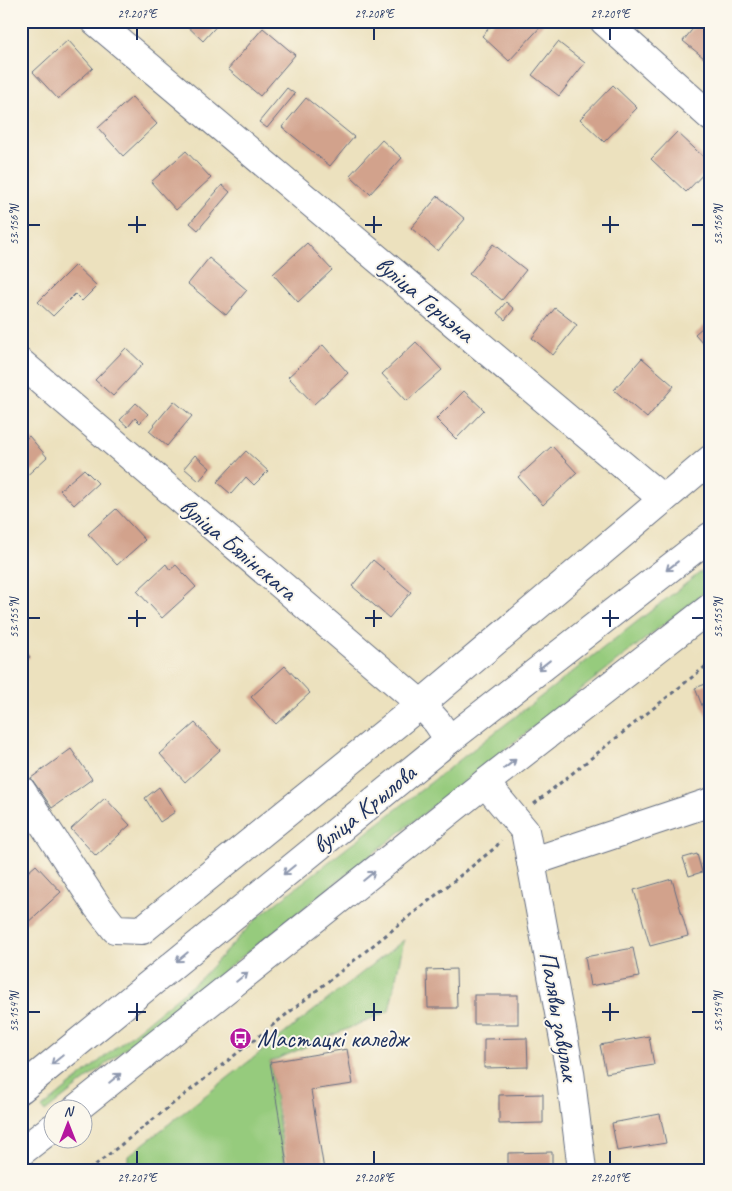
<svg xmlns="http://www.w3.org/2000/svg" width="732" height="1191" font-family="Caveat,sans-serif">
	<style>
		.green { fill: #96cb7d; stroke: #587d6e }
		.building { fill: #d2a28c }
		.lines { fill: none; stroke-linecap: round; stroke-linejoin: round }
		.minor-casing { stroke: #646d80; stroke-width: 30 }
		.major-casing { stroke: #646d80; stroke-width: 30 }
		.path { stroke: #646d80; stroke-width: 3; stroke-dasharray: 4 4; stroke-linecap: butt }
		.minor { stroke: #fff; stroke-width: 28 }
		.major { stroke: #fff; stroke-width: 28 }
		.oneway { stroke: #8d97ae }
		.ticks { fill: none; stroke: #1b2f5e; stroke-width: 2 }
		.labels { text-anchor: middle; dominant-baseline: central; stroke-width: 4; stroke-linejoin: round; paint-order: stroke }
		.street-label { font-size: 25px; fill: #1b2f5e; stroke: #fbf7ec }
		.poi-label { font-size: 25px; fill: #1b2f5e; stroke: #fbf7ec; text-anchor: start }
		.neatline { fill: none; stroke: #1b2f5e; stroke-width: 2 }
		.ticks-label { font-size: 12px; text-anchor: middle; fill: #1b2f5e }
	</style>
	<rect width="100%" height="100%" fill="#fbf7ec"/>
	<filter id="ink" filterUnits="userSpaceOnUse"><feTurbulence type="fractalNoise" baseFrequency=".02" numOctaves="2"/><feDisplacementMap in="SourceGraphic" scale="10" xChannelSelector="R" yChannelSelector="G"/><feConvolveMatrix kernelMatrix="1 2 1 2 8 2 1 2 1" color-interpolation-filters="sRGB"/></filter>
	<filter id="wash" filterUnits="userSpaceOnUse"><feTurbulence type="fractalNoise" baseFrequency=".0096" numOctaves="4" result="noise"/><feDisplacementMap in="SourceGraphic" scale="20" xChannelSelector="R" yChannelSelector="G"/><feGaussianBlur stdDeviation="1.12" result="paint"/><feColorMatrix in="noise" values="0 0 0 0 0 0 0 0 0 0 0 0 0 0 0 0 0 1.4 0 .05"/><feComposite in="paint" operator="in"/></filter>
	<g filter="url(#wash)">
		<rect width="100%" height="100%" fill="#ece1be"/>
		<g class="green">
			<polygon points="711,564 711,587 45,1112 42,1108 201,978 257,918"/>
			<polygon points="404,940 389,1011 270,1062 286,1170 128,1170 128,1156"/>
		</g>
		<g id="blocks">
			<g class="building">
				<polygon points="182,21 221,21 203,41"/>
				<polygon points="495,21 543,21 545,22 509,61 482,36"/>
				<polygon points="699,21 711,21 711,60 709,62 683,41"/>
				<polygon points="263,28 295,55 260,96 228,69"/>
				<polygon points="68,40 93,68 58,99 33,72"/>
				<polygon points="558,42 585,63 559,96 532,75"/>
				<polygon points="613,85 637,108 604,142 580,119"/>
				<polygon points="287,88 295,94 267,128 259,122"/>
				<polygon points="132,97 157,124 123,156 98,128"/>
				<polygon points="306,98 354,137 330,166 282,127"/>
				<polygon points="677,132 711,164 711,166 686,192 651,159"/>
				<polygon points="382,140 402,158 370,194 350,175"/>
				<polygon points="186,151 211,178 176,210 151,182"/>
				<polygon points="222,185 230,192 198,230 190,223"/>
				<polygon points="438,196 465,219 438,251 411,228"/>
				<polygon points="307,243 332,270 298,302 273,274"/>
				<polygon points="493,244 526,270 502,300 469,274"/>
				<polygon points="209,258 247,290 226,315 188,284"/>
				<polygon points="75,265 97,286 82,301 75,294 53,316 38,302"/>
				<polygon points="506,302 514,309 505,320 497,313"/>
				<polygon points="555,308 577,325 553,355 532,338"/>
				<polygon points="711,320 711,352 695,334"/>
				<polygon points="416,342 442,370 407,401 382,374"/>
				<polygon points="323,345 348,373 314,404 288,377"/>
				<polygon points="126,348 143,364 113,396 95,380"/>
				<polygon points="642,358 674,386 647,418 614,390"/>
				<polygon points="464,391 484,410 456,439 436,419"/>
				<polygon points="174,401 192,416 167,446 149,431"/>
				<polygon points="136,403 148,414 140,423 135,418 128,427 120,420"/>
				<polygon points="29,436 47,457 21,481 21,443"/>
				<polygon points="552,446 577,473 543,505 518,477"/>
				<polygon points="246,451 268,471 254,485 246,477 231,494 217,482"/>
				<polygon points="195,455 210,468 199,481 184,468"/>
				<polygon points="84,469 98,483 74,505 60,490"/>
				<polygon points="116,509 145,540 117,565 88,534"/>
				<polygon points="373,560 411,592 389,618 352,586"/>
				<polygon points="166,564 170,570 176,565 196,587 162,618 137,591"/>
				<polygon points="21,645 30,657 21,663"/>
				<polygon points="285,666 310,693 276,724 251,697"/>
				<polygon points="711,682 711,728 695,688"/>
				<polygon points="195,723 220,750 185,782 160,754"/>
				<polygon points="71,749 92,779 52,808 31,778"/>
				<polygon points="159,787 175,812 160,822 145,798"/>
				<polygon points="105,798 130,825 96,856 71,829"/>
				<polygon points="697,854 702,872 689,876 683,858"/>
				<polygon points="36,865 61,892 26,924 21,918 21,878"/>
				<polygon points="672,879 688,936 650,946 634,890"/>
				<polygon points="633,948 639,977 590,986 585,957"/>
				<polygon points="456,969 457,1008 428,1008 427,970"/>
				<rect x="474" y="995" width="44" height="29"/>
				<polygon points="649,1036 654,1065 606,1073 600,1045"/>
				<polygon points="527,1038 528,1067 484,1068 484,1039"/>
				<polygon points="347,1049 353,1084 311,1090 324,1170 288,1170 270,1062"/>
				<polygon points="543,1094 543,1123 499,1124 499,1095"/>
				<polygon points="660,1114 666,1143 617,1151 612,1123"/>
				<polygon points="552,1152 552,1170 508,1170 508,1153"/>
			</g>
		</g>
	</g>
	<g filter="url(#ink)">
		<use href="#blocks" fill-opacity="0" stroke="#646d80" stroke-width="1"/>
		<g class="lines">
			<defs>
				<g id="minor">
					<polyline points="95,21 663,499"/>
					<polyline points="604,21 711,117"/>
					<polyline points="21,363 421,704 437,722 449,740"/>
					<polyline points="485,783 525,831 531,862 711,802"/>
					<polyline points="21,790 97,906 115,929 142,930 421,704 711,459"/>
					<polyline points="531,862 570,1072 582,1170"/>
				</g>
				<g id="major">
					<polyline points="21,1089 449,740 711,536"/>
					<polyline points="77,1108 485,783 711,607"/>
					<polyline points="21,1152 52,1128"/>
				</g>
			</defs>
			<use href="#minor" class="minor-casing"/>
			<use href="#major" class="major-casing"/>
			<g class="path">
				<polyline points="534,804 711,662"/>
				<polyline points="89,1170 306,999 496,847 501,840"/>
			</g>
			<use href="#minor" class="minor"/>
			<use href="#major" class="major"/>
		</g>
		<defs><path id="oneway-shaft" d="M-6 0H5M1.5-3L5.5 0L1.5 3" fill="none" stroke-width="1.6" stroke-linecap="round" stroke-linejoin="round" transform="scale(1.25)"/></defs>
		<g class="oneway">
			<use href="#oneway-shaft" transform="translate(672 566) rotate(142)"/>
			<use href="#oneway-shaft" transform="translate(544 665) rotate(142)"/>
			<use href="#oneway-shaft" transform="translate(510 764) rotate(-38)"/>
			<use href="#oneway-shaft" transform="translate(289 870) rotate(141)"/>
			<use href="#oneway-shaft" transform="translate(369 876) rotate(-39)"/>
			<use href="#oneway-shaft" transform="translate(182 957) rotate(141)"/>
			<use href="#oneway-shaft" transform="translate(242 977) rotate(-39)"/>
			<use href="#oneway-shaft" transform="translate(57 1060) rotate(141)"/>
			<use href="#oneway-shaft" transform="translate(115 1078) rotate(-39)"/>
		</g>
	</g>
	<path class="ticks" d="M137,28v12M374,28v12M610,28v12M137,216v17M374,216v17M610,216v17M28,225h12M128,225h18M365,225h17M602,225h17M692,225h12M137,610v17M374,610v17M610,610v17M28,618h12M128,618h18M365,618h17M602,618h17M692,618h12M137,1003v18M374,1003v18M610,1003v18M28,1012h12M128,1012h18M365,1012h17M602,1012h17M692,1012h12M137,1151v13M374,1151v13M610,1151v13"/>
	<defs>
		<symbol id="bus-disc" viewBox="-11 -11 22 22"><circle r="9.5" fill="#b5179e" stroke="#fbf7ec"/><path d="M-5-6H5V4H4V6H2V4H-2V6H-4V4H-5ZM-3.5-4V0h7V-4ZM-3.5 1.2v1.5H-2V1.2ZM2 1.2v1.5H3.5V1.2Z" fill="#fff"/></symbol>
	</defs>
	<g fill-rule="evenodd">
		<use href="#bus-disc" x="228" y="1026" width="25" height="25"/>
	</g>
	<g class="labels">
		<g class="street-label">
			<text transform="translate(425 299) rotate(40)">вуліца Герцэна</text>
			<text transform="translate(238 549) rotate(40)">вуліца Бялінскага</text>
			<text transform="translate(364 809) rotate(-39)">вуліца Крылова</text>
			<text transform="translate(559 1016) rotate(80)">Палявы завулак</text>
		</g>
		<g class="poi-label">
			<text x="257" y="1039">Мастацкі каледж</text>
		</g>
	</g>
	<rect width="732" height="1191" fill="none" stroke="#fbf7ec" stroke-width="55"/>
	<g transform="translate(68 1124)"><circle r="24" fill="#fbf7ec" stroke="#a1a7b3"/>
	<path d="M0-4L9 19L0 12L-9 19Z" fill="#b5179e"/>
	<text y="-8" font-size="14" font-weight="bold" text-anchor="middle" fill="#1b2f5e">N</text>
	</g>
	<rect x="28" y="28" width="676" height="1136" class="neatline"/>
	<g class="ticks-label">
		<text x="137" y="18">29.207°E</text>
		<text x="374" y="18">29.208°E</text>
		<text x="610" y="18">29.209°E</text>
		<text transform="translate(14 225) rotate(-90)" y="4">53.156°N</text>
		<text transform="translate(718 225) rotate(-90)" y="4">53.156°N</text>
		<text transform="translate(14 618) rotate(-90)" y="4">53.155°N</text>
		<text transform="translate(718 618) rotate(-90)" y="4">53.155°N</text>
		<text transform="translate(14 1012) rotate(-90)" y="4">53.154°N</text>
		<text transform="translate(718 1012) rotate(-90)" y="4">53.154°N</text>
		<text x="137" y="1182">29.207°E</text>
		<text x="374" y="1182">29.208°E</text>
		<text x="610" y="1182">29.209°E</text>
	</g>
</svg>
